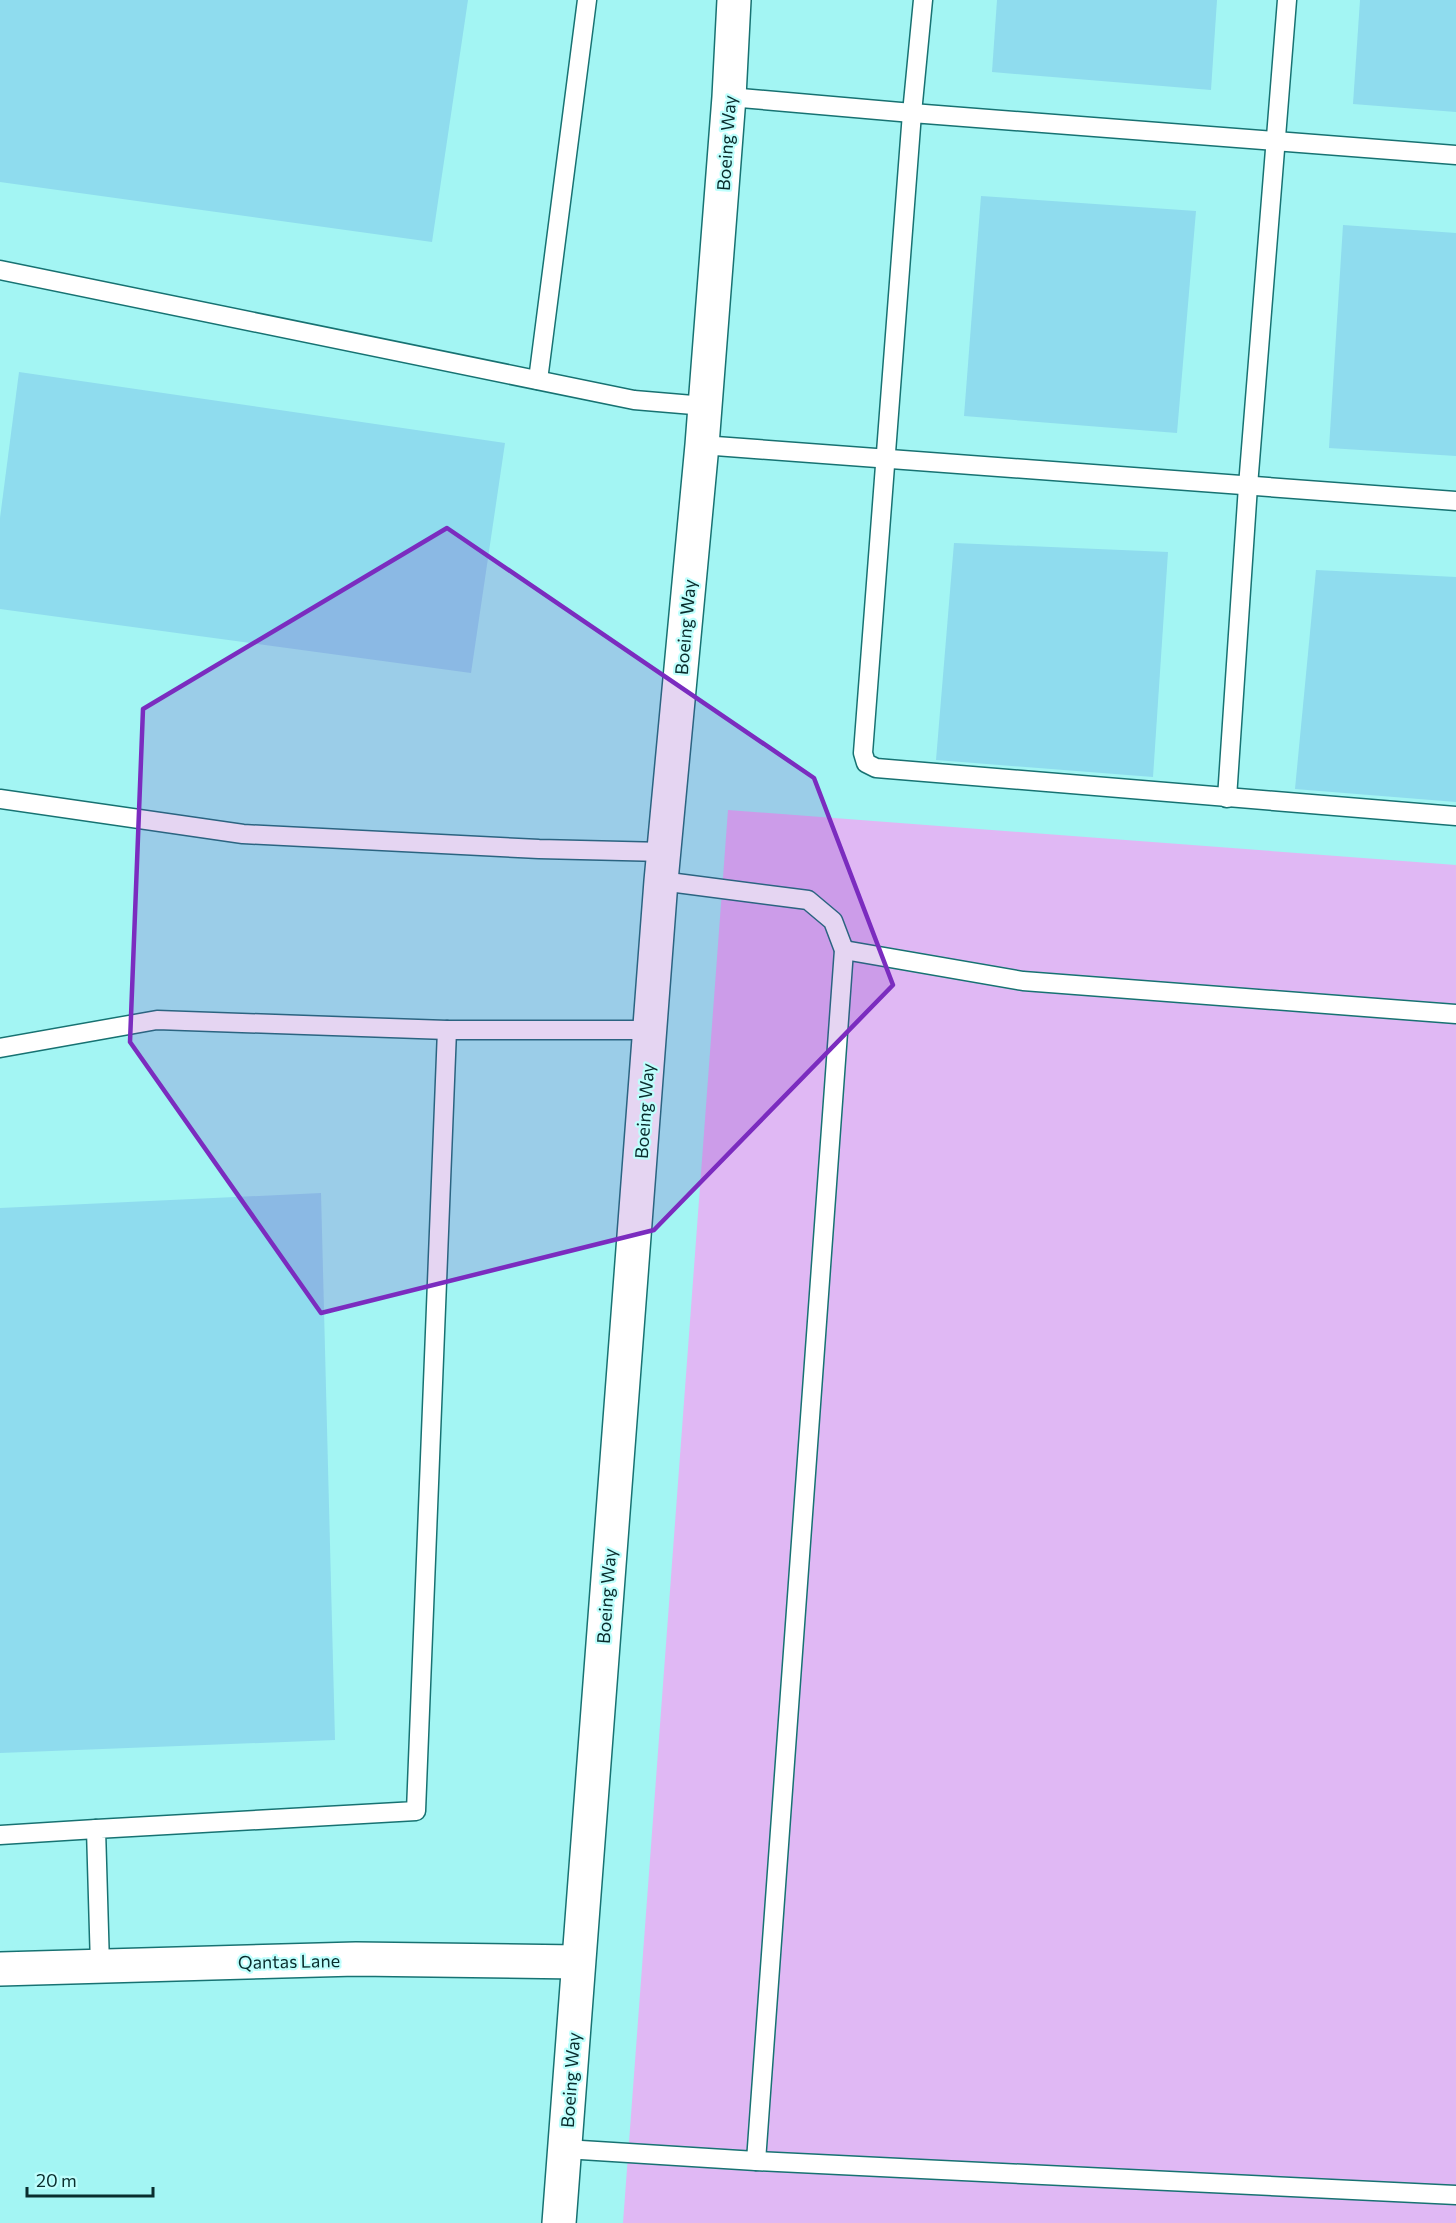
<svg xmlns="http://www.w3.org/2000/svg" width="1456" height="2223" font-family="Commissioner,sans-serif">
	<style>
		.green { fill: #e0b8f4 }
		.building { fill: #8fdcee }
		.lines { fill: none; stroke-linecap: round; stroke-linejoin: round }
		.service-casing { stroke: #177272; stroke-width: 21 }
		.tertiary-casing { stroke: #177272; stroke-width: 36 }
		.service { stroke: #fff; stroke-width: 18 }
		.tertiary { stroke: #fff; stroke-width: 33 }
		.marked { fill: #7b2cbf; fill-opacity: 0.2; stroke: #7b2cbf; stroke-width: 4.5; stroke-linejoin: round }
		.labels { text-anchor: middle; dominant-baseline: central; stroke-width: 4.5; stroke-linejoin: round; paint-order: stroke }
		.street-label { font-size: 18px; fill: #092d2d; stroke: #bffffd }
	</style>
	<rect width="100%" height="100%" fill="#a3f5f3"/>
	<polygon class="green" points="728,810 1456,865 1456,2223 623,2223"/>
	<g class="building">
		<polygon points="0,0 468,0 432,242 0,182"/>
		<polygon points="997,0 1217,0 1211,90 992,72"/>
		<polygon points="1360,0 1456,0 1456,112 1353,104"/>
		<polygon points="981,196 1196,211 1177,433 964,416"/>
		<polygon points="1343,225 1456,233 1456,456 1329,448"/>
		<polygon points="19,372 505,443 471,673 0,609 0,518"/>
		<polygon points="954,543 1168,552 1153,777 936,760"/>
		<polygon points="1316,570 1456,577 1456,802 1295,789"/>
		<polygon points="321,1193 335,1740 0,1753 0,1208"/>
	</g>
	<g class="lines">
		<defs>
			<g id="service">
				<polyline points="729,97 912,113 923,0"/>
				<polyline points="1456,155 912,113 863,753 866,763 876,768 1456,816"/>
				<polyline points="0,270 634,400 705,406"/>
				<polyline points="538,380 587,0"/>
				<polyline points="702,445 1456,501"/>
				<polyline points="1227,798 1248,486 1287,0"/>
				<polyline points="0,799 243,834 539,849 664,852"/>
				<polyline points="844,950 1023,981 1456,1014"/>
				<polyline points="0,1048 157,1020 447,1030 650,1030"/>
				<polyline points="0,1835 96,1829"/>
				<polyline points="100,1966 96,1829 416,1811 447,1030"/>
				<polyline points="565,2149 756,2161 844,950 833,921 808,900 661,881"/>
				<polyline points="756,2161 1456,2195"/>
			</g>
			<g id="tertiary">
				<polyline points="0,1969 356,1959 578,1962"/>
				<polyline points="559,2223 661,881 702,445 729,97 734,0"/>
			</g>
		</defs>
		<use href="#service" class="service-casing"/>
		<use href="#tertiary" class="tertiary-casing"/>
		<use href="#service" class="service"/>
		<use href="#tertiary" class="tertiary"/>
	</g>
	<path class="marked" d="M447,528l367,250 79,207 -239,245 -333,83 -191,-271 13,-333z"/>
	<g class="labels">
		<g class="street-label">
			<text transform="translate(726 143) rotate(-86)">Boeing Way</text>
			<text transform="translate(685 627) rotate(-85)">Boeing Way</text>
			<text transform="translate(644 1111) rotate(-86)">Boeing Way</text>
			<text transform="translate(606 1596) rotate(-86)">Boeing Way</text>
			<text transform="translate(289 1961) rotate(-1)">Qantas Lane</text>
			<text transform="translate(570 2080) rotate(-86)">Boeing Way</text>
		</g>
	</g>
	<path d="M27 2187v9h126v-9" fill="none" stroke="#092d2d" stroke-width="3"/>
	<text x="36" y="2187" font-size="18" fill="#092d2d" stroke="#bffffd" stroke-width="4.5" paint-order="stroke">20 m</text>
</svg>
